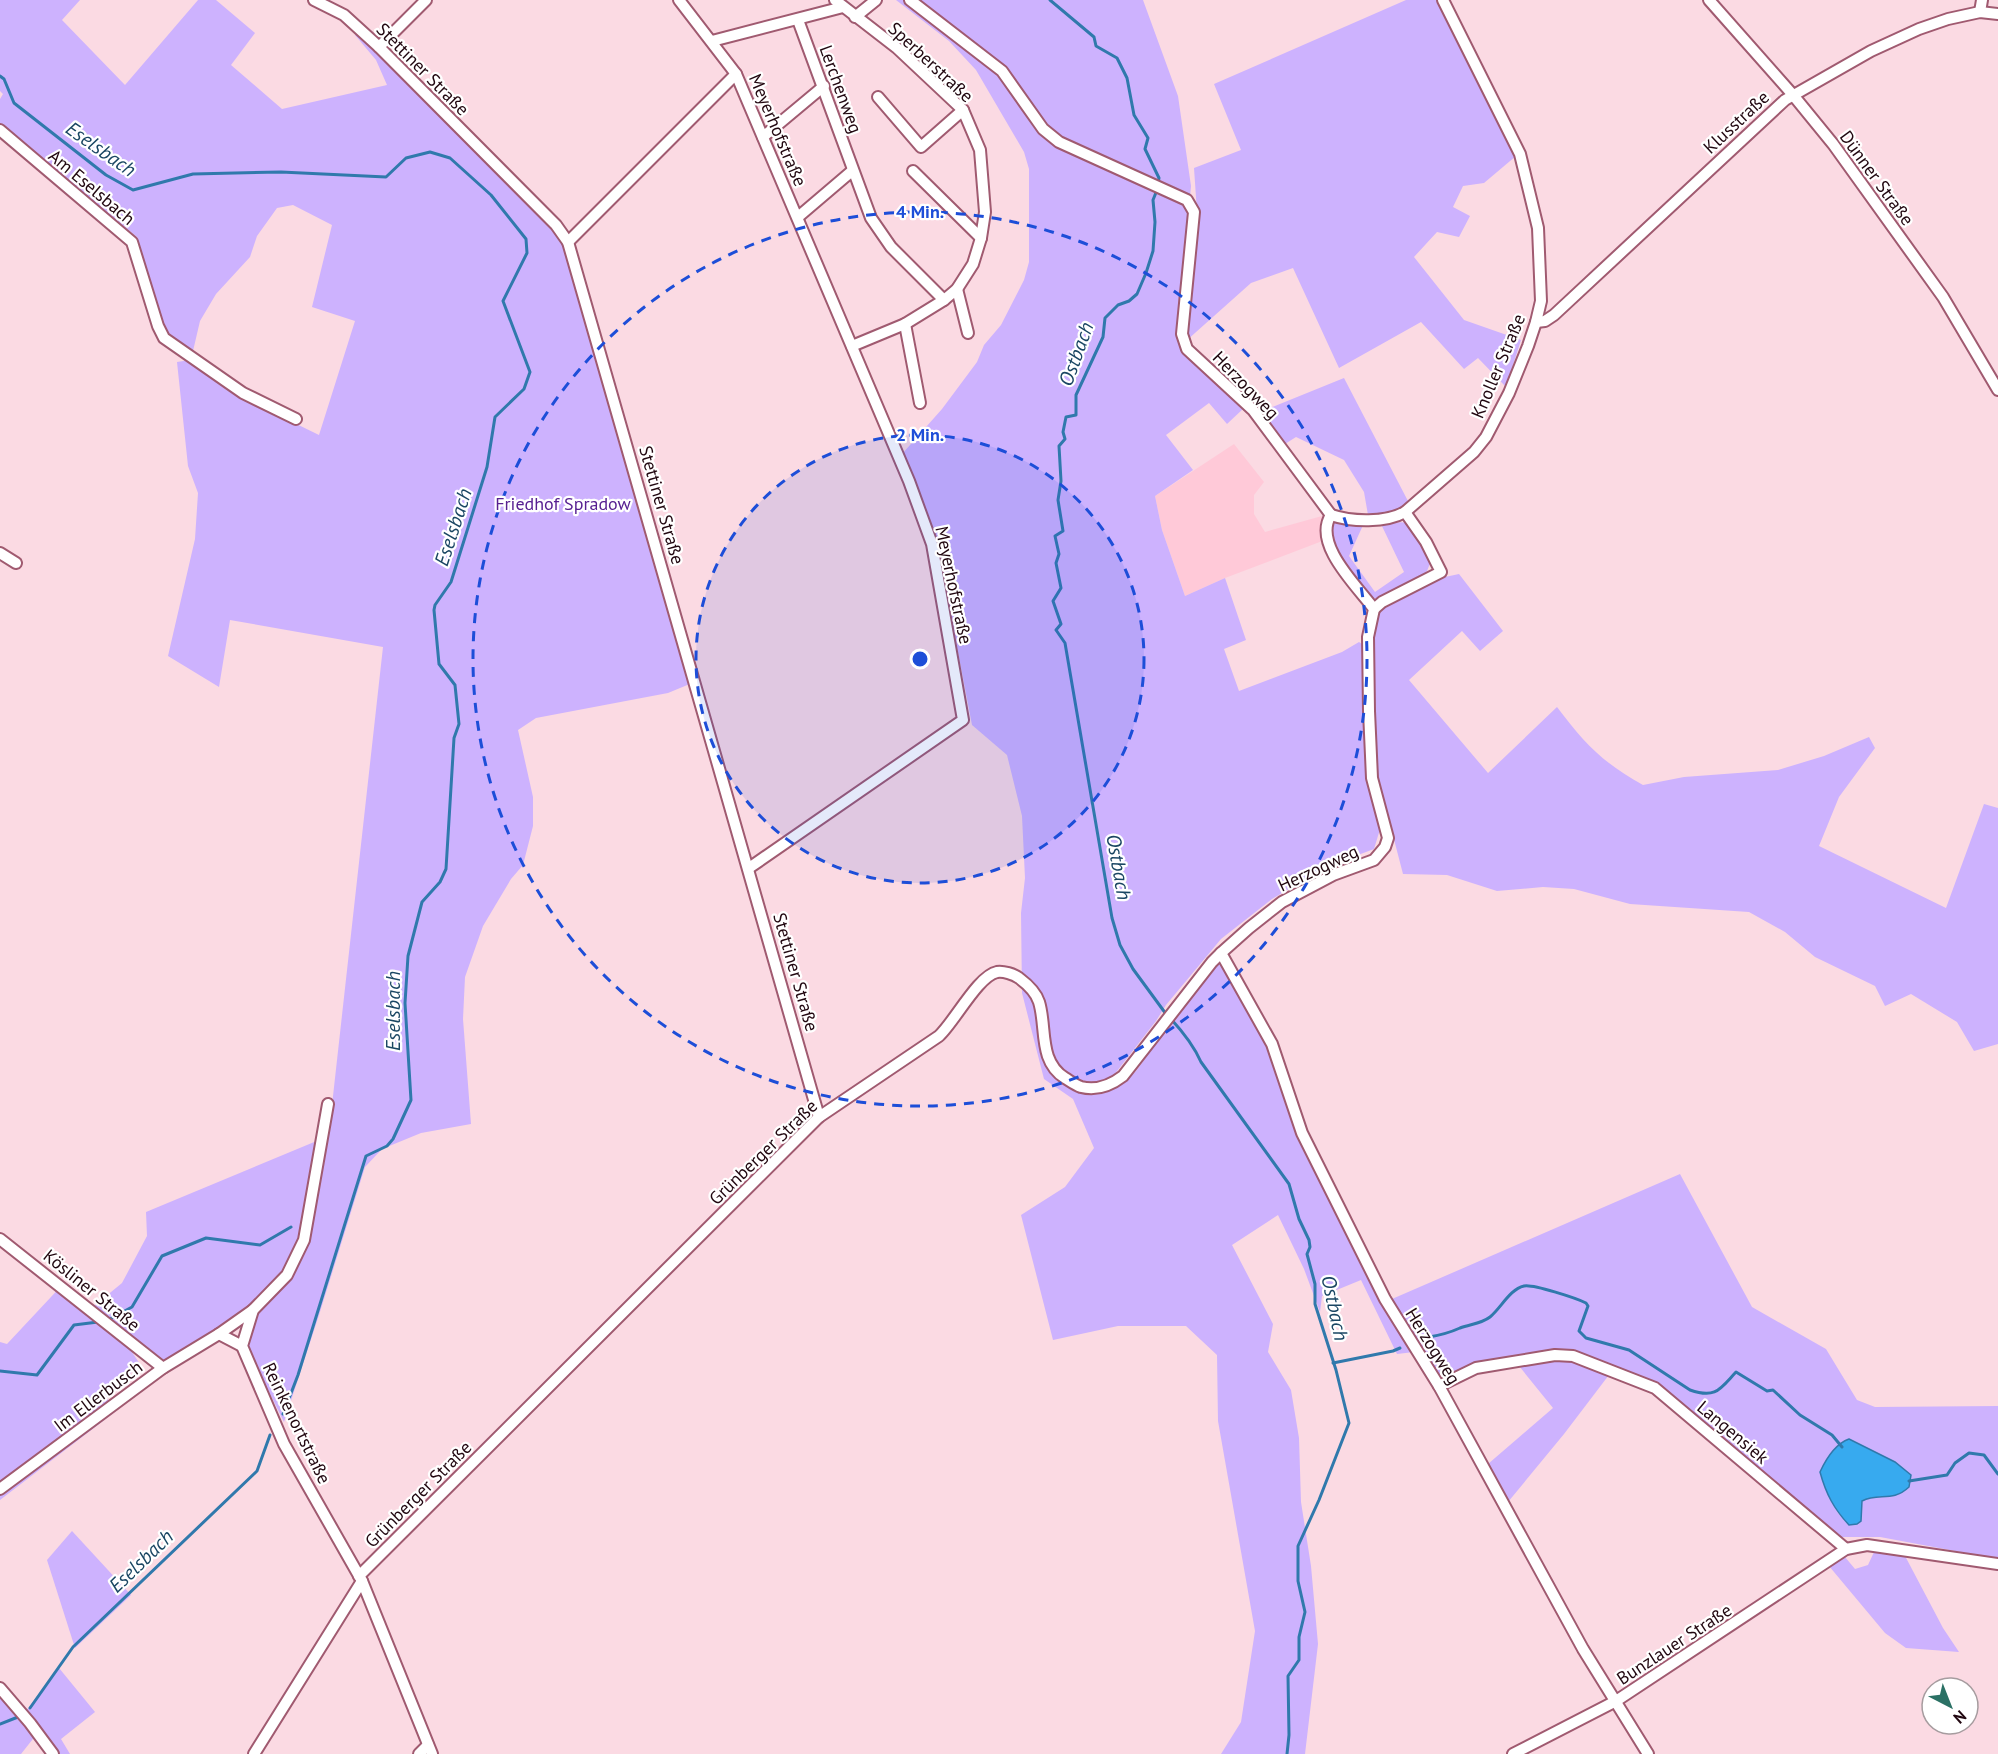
<svg xmlns="http://www.w3.org/2000/svg" width="1998" height="1754" font-family="'PT Sans',sans-serif">
	<style>
		.built { fill: #ffc9d8 }
		.green { fill: #cdb2fe; fill-rule: evenodd }
		.water { fill: #37aaef; stroke: #3079ac; stroke-width: 1.5 }
		.lines { fill: none; stroke-linecap: round; stroke-linejoin: round }
		.stream { stroke: #3079ac; stroke-width: 3 }
		.minor-casing { stroke: #a05a70; stroke-width: 14 }
		.minor { stroke: #fff; stroke-width: 10 }
		.ring { fill: none; stroke: #1d4ed8; stroke-width: 3; stroke-dasharray: 10 8 }
		.labels { text-anchor: middle; dominant-baseline: central; stroke-width: 4.5; stroke-linejoin: round; paint-order: stroke }
		.street-label { font-size: 18px; fill: #210710; stroke: #fff }
		.park-label { font-size: 18px; fill: #572091; stroke: #fff }
		.water-label { font-size: 20px; font-style: italic; fill: #1a4663; stroke: #fff }
		.centre { fill: #1d4ed8; stroke: #fff; stroke-width: 3 }
		.ring-label { font-size: 18px; text-anchor: middle; font-weight: bold; fill: #1d4ed8; stroke: #fff; stroke-width: 4.5; stroke-linejoin: round; paint-order: stroke }
	</style>
	<rect width="100%" height="100%" fill="#fbdae3"/>
	<polygon class="built" points="1234,444 1264,482 1254,495 1254,514 1265,532 1322,516 1325,540 1225,578 1185,596 1162,530 1155,496"/>
	<g class="green">
		<polygon points="0,0 80,0 62,20 125,85 198,0 216,0 255,33 231,65 282,109 387,85 376,60 355,35 360,32 548,221 562,242 671,622 678,620 697,681 668,693 536,718 518,730 533,797 533,826 523,865 511,879 483,926 465,977 463,1019 471,1124 421,1133 382,1149 365,1167 319,1315 284,1422 246,1346 257,1312 308,1241 328,1141 383,647 230,620 219,687 168,656 195,539 198,493 188,466 177,362 190,360 241,397 319,435 355,321 312,307 332,225 293,205 277,208 257,236 250,257 216,294 200,321 193,351 167,335 161,325 137,237 0,125 0,99 3,94 0,91"/>
		<path d="M896,0h247l35,96 13,90 -14,150 4,12 63,60 -17,16 -18,-21 -43,32 27,35 -38,26 7,34 23,66 40,-18 21,62 -22,9 15,42 103,-39 17,-10 6,4v111l16,69 -7,23 -48,18 -54,32 -51,40 -55,66 -10,16 -42,54 7,10 15,-14 42,-58 41,-50 13,-2 49,90 24,81 70,140 17,27 288,-125 72,133 74,42 31,51 18,7 123,-1v153l-118,-22h-44l-174,-148 -47,-22 -51,67 -56,68 -20,-38 65,-56 -38,-47 -82,14 -19,-23 -17,2 -36,-74 -39,16 -2,16 -16,-43 -26,-54 -46,30 41,79 -5,28 23,38 8,48 2,64 10,64 7,78 -13,110h-84l20,-32 14,-91 -37,-210 -1,-66 -31,-29h-68l-65,14 -32,-125 44,-28 29,-39 -21,-49 -29,-20 -22,-86 -1,-80 4,-35 -3,-62 -15,-61 -35,-30 -35,-182 -35,-89 40,-45 35,-47 7,-17 17,-20 23,-45 5,-18v-93l-5,-17 -48,-82 -27,-29zM1849,1439l46,23 14,25c-17,16 -30,5 -47,14v13l-13,11 -11,-12 -4,-10 10,-62z"/>
		<polygon points="1406,0 1439,0 1516,156 1484,183 1463,186 1453,207 1470,216 1459,237 1437,232 1414,257 1464,320 1521,340 1506,387 1478,358 1464,369 1421,322 1339,368 1293,268 1251,283 1186,341 1197,212 1194,168 1241,150 1214,84"/>
		<polygon points="1344,378 1409,503 1390,515 1368,515 1364,492 1344,460 1296,437 1285,444 1260,412"/>
		<path d="M1335,522l29,1 -15,33 26,36 29,-20 -23,-48c8,0 19,-3 26,-1 10,4 19,29 24,38l-4,10 -7,7 -41,21 -11,-2 -28,-37 -8,-30z"/>
		<path d="M1459,574l44,57 -23,20 -18,-20 -53,49 79,93 69,-66c27,36 46,56 86,78l41,-8 94,-7 46,-14 45,-19 6,11 -36,49 -20,49 127,62 38,-104 14,4v236l-24,7 -17,-29 -46,-28 -26,12 -10,-20 -60,-29 -30,-25 -36,-20 -119,-8 -56,-15 -31,-2 -46,4 -50,-16 -44,-1 -26,-100 -4,-149 12,-21 60,-27z"/>
		<polygon points="319,1140 301,1239 283,1271 250,1307 163,1364 115,1327 140,1364 106,1397 116,1411 0,1500 0,1342 7,1344 65,1282 94,1306 122,1283 147,1236 146,1212"/>
		<polygon points="72,1531 131,1595 75,1648 47,1560"/>
		<polygon points="1875,1550 1904,1554 1943,1628 1959,1652 1906,1648 1885,1633 1829,1566 1845,1557 1855,1569 1868,1565"/>
		<polygon points="59,1668 95,1712 61,1739 70,1754 59,1754 31,1718 36,1735 21,1754 0,1754 0,1692 26,1711"/>
	</g>
	<path class="water" d="M1849,1439l46,23 16,13 -2,12c-17,16 -30,5 -47,14l-1,20 -4,3 -8,1c-15,-16 -23,-31 -29,-53 6,-13 15,-28 29,-33z"/>
	<g class="lines">
		<g class="stream">
			<polyline points="1050,0 1094,37 1096,46 1117,58 1127,78 1134,115 1148,138 1145,149 1159,178 1158,183"/>
			<polyline points="0,76 4,79 14,103 106,175 133,190 193,174 281,172 386,177 406,158 430,152 450,158 491,195 526,239 527,253 503,301 530,372 524,389 495,417 487,467 451,582 435,605 434,610 439,664 455,685 459,724 454,738 446,869 440,882 422,902 408,956 405,1003 411,1100 393,1139 387,1146 366,1156 298,1375 283,1414"/>
			<polyline points="1157,190 1153,200 1155,222 1153,251 1146,273 1137,294 1129,301 1118,305 1105,318 1103,337 1076,395 1076,415 1066,417 1063,432 1065,439 1059,446 1061,481 1058,500 1063,531 1055,536 1059,554 1056,563 1061,588 1053,601 1061,624 1056,630 1065,643 1112,918 1120,945 1133,969 1166,1014"/>
			<path d="M1171,1019c12,13 23,27 30,43l88,122 10,35 10,21 1,7 -3,7 8,30v20l21,66 13,53 -30,77 -21,46v35l7,31 -6,25v23l-11,16 1,59 -2,19"/>
			<polyline points="108,1320 132,1307 162,1256 206,1238 260,1245 291,1227"/>
			<path d="M1429,1337c12,-2 20,-4 31,-9 10,-4 21,-4 30,-11 11,-9 20,-28 34,-31 9,-2 52,12 62,17l2,3 -9,25 7,7 43,12 61,40c26,9 30,-1 46,-18l31,19 6,-1 27,25 32,20 10,12"/>
			<polyline points="1333,1363 1393,1351 1400,1348"/>
			<polyline points="0,1371 37,1375 74,1325 98,1322"/>
			<polyline points="1909,1481 1947,1475 1955,1463 1969,1453 1984,1455 1998,1474"/>
			<polyline points="30,1708 73,1647 257,1471 270,1435"/>
			<polyline points="0,1724 18,1717"/>
		</g>
		<defs>
			<g id="minor">
				<polyline points="314,0 344,15 378,46 556,225 568,242 819,1117"/>
				<polyline points="679,0 736,74 909,481 932,544 963,720 749,868"/>
				<polyline points="835,0 897,48 963,110 980,150 985,212 981,238 973,264 957,289 944,300 905,324 852,346"/>
				<polyline points="910,0 1002,71 1043,129 1059,142 1187,200 1194,212 1182,334 1187,349 1253,410 1331,515"/>
				<polyline points="1709,0 1793,95 1833,144 1943,297 1998,390"/>
				<polyline points="1980,12 1982,0"/>
				<polyline points="855,17 876,0"/>
				<polyline points="798,20 871,218 891,247 944,300"/>
				<polyline points="712,41 843,7"/>
				<polyline points="379,47 426,0"/>
				<polyline points="878,97 921,147 963,110"/>
				<polyline points="0,130 132,242 158,326 164,338 243,393 296,419"/>
				<polyline points="763,137 824,86"/>
				<polyline points="913,171 981,238"/>
				<polyline points="798,217 852,171"/>
				<polyline points="568,242 736,74"/>
				<polyline points="957,289 968,333"/>
				<polyline points="1536,322 1545,321 1554,315 1785,100 1871,51 1919,29 1948,19 1980,12 1998,14"/>
				<polyline points="905,324 920,403"/>
				<path d="M1331,515c-19,29 27,72 43,94l-6,28 1,74 3,67 16,60 -3,9 -11,13 -41,15 -51,27 -33,26 -28,25 51,91 30,89 83,166 54,87 144,263 65,105"/>
				<path d="M1331,515c21,7 55,8 74,-3l69,-60 12,-15 23,-44 19,-47 8,-24 5,-21 -3,-73 -18,-74 -77,-154"/>
				<polyline points="0,553 16,563"/>
				<polyline points="1374,609 1382,602 1441,572 1426,542 1405,512"/>
				<polyline points="328,1104 304,1240 287,1275 253,1310 242,1346 284,1444 362,1581 432,1754"/>
				<polyline points="0,1239 163,1368"/>
				<polyline points="219,1334 242,1346"/>
				<polyline points="1439,1386 1476,1368 1555,1355 1573,1356 1655,1388 1846,1549"/>
				<polyline points="0,1489 163,1368 219,1334 253,1310"/>
				<path d="M359,1576l460,-459 120,-81c16,-15 39,-60 58,-64 6,-1 17,2 22,6 8,6 17,14 20,24 8,26 -1,59 26,76 5,3 10,7 16,9 16,4 29,-1 42,-11l89,-114 9,-9"/>
				<polyline points="0,1688 30,1723 53,1754"/>
				<polyline points="254,1754 362,1581"/>
				<polyline points="419,1754 428,1745"/>
				<polyline points="1513,1754 1616,1701 1846,1549 1867,1545 1998,1564"/>
			</g>
		</defs>
		<use href="#minor" class="minor-casing"/>
		<use href="#minor" class="minor"/>
	</g>
	<circle cx="920" cy="659" r="224" fill="#1d4ed8" fill-opacity=".12"/>
	<g class="ring">
		<circle cx="920" cy="659" r="224"/>
		<circle cx="920" cy="659" r="447"/>
	</g>
	<g class="labels">
		<g class="street-label">
			<text transform="translate(931 62) rotate(43)">Sperberstraße</text>
			<text transform="translate(423 69) rotate(45)">Stettiner Straße</text>
			<text transform="translate(841 89) rotate(70)">Lerchenweg</text>
			<text transform="translate(1736 122) rotate(-43)">Klusstraße</text>
			<text transform="translate(778 130) rotate(67)">Meyerhofstraße</text>
			<text transform="translate(1877 178) rotate(54)">Dünner Straße</text>
			<text transform="translate(92 187) rotate(40)">Am Eselsbach</text>
			<text transform="translate(1498 366) rotate(-67)">Knoller Straße</text>
			<text transform="translate(1246 385) rotate(46)">Herzogweg</text>
			<text transform="translate(662 505) rotate(74)">Stettiner Straße</text>
			<text transform="translate(954 585) rotate(78)">Meyerhofstraße</text>
			<text transform="translate(1318 868) rotate(-25)">Herzogweg</text>
			<text transform="translate(796 972) rotate(74)">Stettiner Straße</text>
			<text transform="translate(763 1152) rotate(-44)">Grünberger Straße</text>
			<text transform="translate(92 1290) rotate(39)">Kösliner Straße</text>
			<text transform="translate(1433 1346) rotate(58)">Herzogweg</text>
			<text transform="translate(98 1396) rotate(-37)">Im Ellerbusch</text>
			<text transform="translate(297 1423) rotate(64)">Reinkenortstraße</text>
			<text transform="translate(1733 1432) rotate(40)">Langensiek</text>
			<text transform="translate(418 1494) rotate(-45)">Grünberger Straße</text>
			<text transform="translate(1674 1644) rotate(-33)">Bunzlauer Straße</text>
		</g>
		<g class="park-label">
			<text x="563" y="503">Friedhof Spradow</text>
		</g>
		<g class="water-label">
			<text transform="translate(101 149) rotate(35)">Eselsbach</text>
			<text transform="translate(1076 354) rotate(-70)">Ostbach</text>
			<text transform="translate(453 527) rotate(-72)">Eselsbach</text>
			<text transform="translate(1119 867) rotate(80)">Ostbach</text>
			<text transform="translate(393 1011) rotate(-90)">Eselsbach</text>
			<text transform="translate(1335 1308) rotate(78)">Ostbach</text>
			<text transform="translate(141 1561) rotate(-44)">Eselsbach</text>
		</g>
	</g>
	<circle cx="920" cy="659" r="9" class="centre"/>
	<g class="ring-label">
		<text x="920" y="218">4 Min.</text>
		<text x="920" y="441">2 Min.</text>
	</g>
	<g transform="translate(1950 1706) rotate(138)"><circle r="28" fill="#ffffff" stroke="#a69c9f" stroke-width="1.5"/>
	<path d="M0-4.5L10 22L0 15L-10 22Z" fill="#2b7165"/>
	<text y="-9" font-size="16" font-weight="bold" text-anchor="middle" fill="#210710">N</text>
	</g>
</svg>
